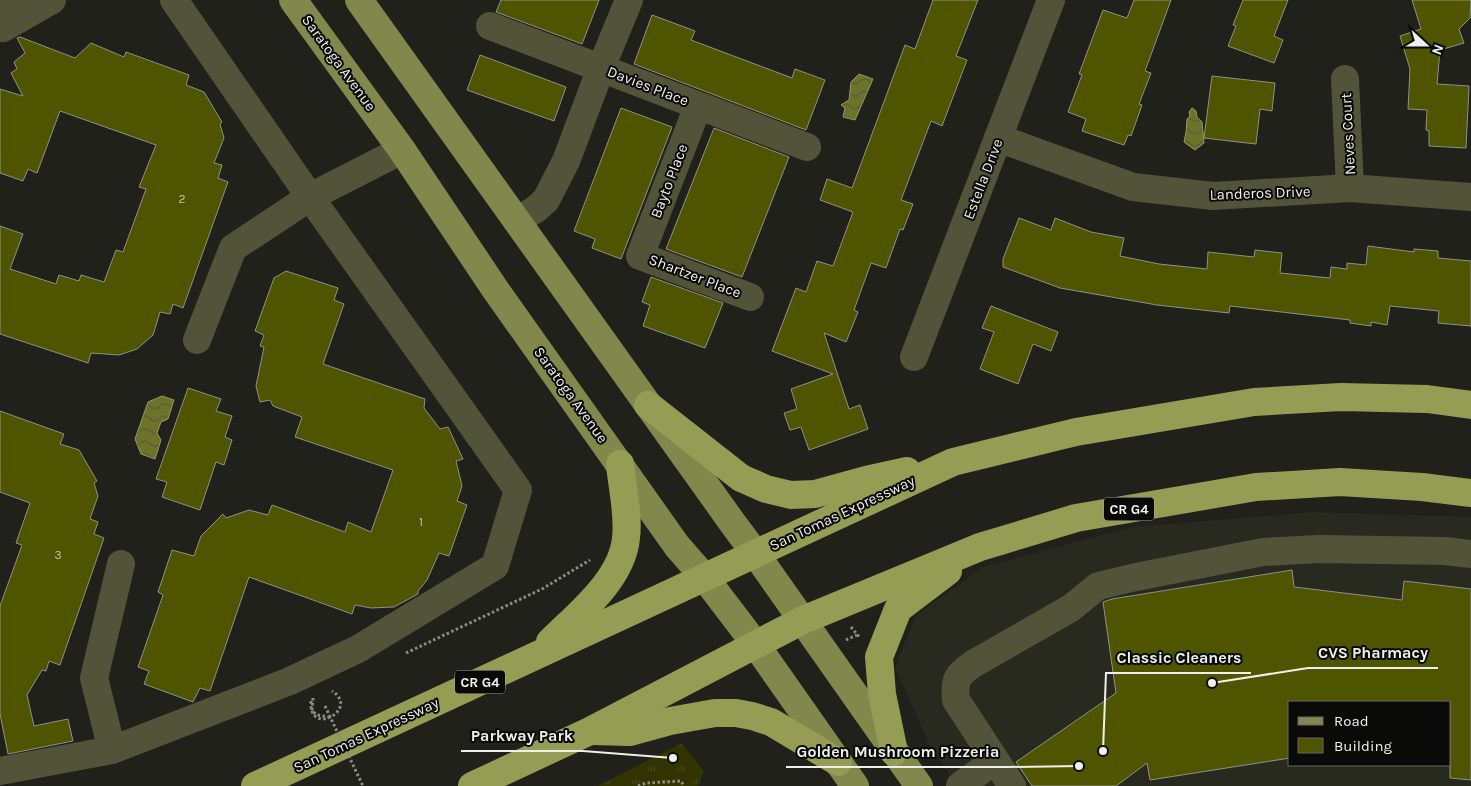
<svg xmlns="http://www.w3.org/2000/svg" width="1471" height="786" font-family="Karla,sans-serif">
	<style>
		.built { fill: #292a1f; fill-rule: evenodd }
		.grass { fill: url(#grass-tufts) }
		.water { fill: url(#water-waves); stroke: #949864 }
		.building { fill: #4f5400; stroke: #909189 }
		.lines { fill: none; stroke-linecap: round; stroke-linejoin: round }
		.path { stroke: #8c8d88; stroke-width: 3; stroke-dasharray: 2.5 2.5; stroke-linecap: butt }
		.minor { stroke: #515438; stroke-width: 28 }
		.major { stroke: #82884c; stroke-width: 28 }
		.highway { stroke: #959c53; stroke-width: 28 }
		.path-bridge { stroke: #8c8d88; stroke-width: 3; stroke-dasharray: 2.5 2.5; stroke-linecap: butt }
		.labels { text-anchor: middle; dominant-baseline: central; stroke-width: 4; stroke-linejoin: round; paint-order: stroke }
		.number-label { font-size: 12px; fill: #c7c9b1 }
		.shield { fill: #0a0a08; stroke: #aaaba8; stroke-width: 1 }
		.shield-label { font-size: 14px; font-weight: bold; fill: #eff0ec }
		.street-label { font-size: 15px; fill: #eff0ec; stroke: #0a0a08 }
		.leader { fill: none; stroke: #eff0ec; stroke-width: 2 }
		.callout-dot { fill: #eff0ec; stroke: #0a0a08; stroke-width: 2 }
		.callout-label { font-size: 16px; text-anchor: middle; font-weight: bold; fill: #eff0ec; stroke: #0a0a08; stroke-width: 4; stroke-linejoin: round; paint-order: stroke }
	</style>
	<defs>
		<pattern id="grass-tufts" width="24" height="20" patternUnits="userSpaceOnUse" patternTransform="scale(1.25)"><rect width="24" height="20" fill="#313401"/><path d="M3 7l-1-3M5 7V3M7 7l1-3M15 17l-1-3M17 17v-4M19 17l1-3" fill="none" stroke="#45481a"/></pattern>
		<pattern id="water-waves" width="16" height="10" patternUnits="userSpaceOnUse" patternTransform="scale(1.25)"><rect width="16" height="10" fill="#6d7329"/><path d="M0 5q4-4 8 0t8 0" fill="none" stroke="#595b3a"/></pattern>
	</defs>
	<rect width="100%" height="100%" fill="#20211b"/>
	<path class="built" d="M1311,512l160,5v269h-513l-27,-38 -36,-81 21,-52 67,-48 149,-40zM1290,702h160v63h-160z"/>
	<polygon class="grass" points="682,743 704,772 698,786 598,786"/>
	<g class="water">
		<polygon points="859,74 873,79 855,120 843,117 845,108 841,105 849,100 851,82"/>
		<polygon points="1192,108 1196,111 1197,117 1202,122 1204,143 1195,150 1184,142 1186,132 1187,119 1190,116 1189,112"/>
		<polygon points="162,396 174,400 168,419 161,422 157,433 161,440 155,459 141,454 135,439 148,402"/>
	</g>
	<g class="building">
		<polygon points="501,0 599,0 582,44 496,12"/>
		<polygon points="933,0 978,0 956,56 967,60 942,126 931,121 901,200 913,204 903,230 900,229 886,268 871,263 854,310 858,312 846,342 824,333 849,409 860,405 868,429 809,450 801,427 790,430 784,413 797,409 791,389 833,374 772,351 796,288 806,292 817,261 833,266 853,212 820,200 827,179 852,188 905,45 915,49"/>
		<polygon points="1134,0 1171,0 1145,71 1151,73 1139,104 1142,105 1131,136 1128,135 1124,145 1082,131 1086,119 1068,112 1082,75 1079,74 1103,10 1127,18"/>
		<polygon points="1243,0 1288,0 1274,36 1283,40 1274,63 1228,46 1236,26 1233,25"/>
		<polygon points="1412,0 1471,0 1470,18 1459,29 1464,43 1440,50 1437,84 1469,86 1466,148 1429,146 1429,131 1426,130 1427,110 1408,109 1410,69 1400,36 1421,29"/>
		<polygon points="652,15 695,31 691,40 792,78 795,69 825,80 806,130 634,64"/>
		<polygon points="20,37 75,58 91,43 124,57 126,52 189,75 186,85 204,92 222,122 220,124 224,138 214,163 222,165 218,178 228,182 183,308 173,304 170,314 160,312 153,335 137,349 119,355 91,353 88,363 0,334 0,226 23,234 10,269 56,284 59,275 79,281 81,275 104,282 116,250 123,252 131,230 146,189 139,187 156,145 60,111 37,173 28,169 23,181 0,173 0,89 23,96 11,73 17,69 14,62 25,53 17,38"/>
		<polygon points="480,55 566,87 554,121 467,90"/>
		<polygon points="1212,76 1275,83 1272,111 1260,109 1256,144 1204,138"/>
		<polygon points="621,108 672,127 621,259 592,248 595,239 574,231"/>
		<polygon points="714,128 789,157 742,277 666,249"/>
		<polygon points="1019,218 1051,230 1055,218 1091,232 1124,238 1120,256 1159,264 1207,269 1208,252 1254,257 1255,250 1282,253 1280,273 1330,278 1331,267 1347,269 1347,263 1366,265 1368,246 1414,252 1414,249 1438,251 1438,258 1471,261 1471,326 1438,323 1439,311 1390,306 1387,325 1371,322 1371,326 1350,323 1350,320 1230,306 1229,313 1157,305 1060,288 1003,267 1003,259"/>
		<polygon points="286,271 338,288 334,300 344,304 323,364 425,399 424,408 440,429 448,427 463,459 456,461 462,486 457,501 467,505 449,556 439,553 427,580 418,591 418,594 394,607 371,608 355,605 352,614 249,577 210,691 200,688 193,702 144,684 149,671 138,667 163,595 158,592 172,550 194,556 201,536 223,514 226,518 249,510 268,515 272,505 345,532 348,522 371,532 393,470 295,437 302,417 273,406 270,400 260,402 256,386 264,347 260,346 264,335 255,331 274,278"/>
		<polygon points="651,277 723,303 705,348 643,326 650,305 642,302"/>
		<polygon points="991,306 1058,332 1051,351 1033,344 1018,384 980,369 994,332 982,328"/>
		<polygon points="188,388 221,399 216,411 232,416 225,437 232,440 224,465 216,462 200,510 162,497 167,482 156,479"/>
		<polygon points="0,411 64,434 60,444 79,450 97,481 94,483 98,496 90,519 98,522 94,534 104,538 60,665 49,661 46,671 42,670 27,695 34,726 68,719 73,741 8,754 0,714 0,606 22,545 16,543 30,503 0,492"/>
		<polygon points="1292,570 1294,587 1402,600 1404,581 1471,589 1471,780 1450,778 1450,702 1290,702 1290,758 1150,780 1147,763 1116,786 1032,786 1016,762 1116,693 1103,602 1112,599"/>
	</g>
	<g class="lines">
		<g class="path">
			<polyline points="851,627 860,638"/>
			<polyline points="846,640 857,635"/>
			<polyline points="406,653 542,589 590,560"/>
			<polyline points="313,698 312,711 317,715 329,717"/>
			<path d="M311,701c-3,37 50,8 21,-10"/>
			<polyline points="638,786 646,783 681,781 684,786"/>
		</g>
		<g class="minor">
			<polyline points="15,0 3,28 52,0"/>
			<polyline points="490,26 807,147"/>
			<polyline points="1345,79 1350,188"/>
			<polyline points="698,106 640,256 750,297"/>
			<polyline points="998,138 1133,187 1213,196 1350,188 1471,197"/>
			<polyline points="517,221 536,209 546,200 566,161 601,68 629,0"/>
			<polyline points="197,340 233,248 310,197 402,150"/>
			<polyline points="914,357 1051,0"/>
			<polyline points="112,750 94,678 121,564"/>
			<polyline points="0,771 112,750 290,681 358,649 495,566 518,490 310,197 174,0"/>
			<polyline points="960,786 995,760"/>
			<path d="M1012,786l-56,-86c-2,-21 1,-25 17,-36l98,-56 27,-22 38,-9 127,-25 55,-3 127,2 26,3"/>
		</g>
		<g class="major">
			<polyline points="293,0 402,150 495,289 677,546 705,578 756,645 855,786"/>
			<polyline points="359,0 734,525 755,553 919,786"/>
		</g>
		<g class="highway">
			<polyline points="648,405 741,478 766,489 791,495 815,494 866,480 907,471"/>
			<path d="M550,642c28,-28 72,-62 76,-104 3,-24 -4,-50 -6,-74"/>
			<polyline points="592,731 630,732 670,721 715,713 736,713 752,716 771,722 838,762"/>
			<polyline points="894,752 882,694 879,657 898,609 948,571"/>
			<polyline points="255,786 953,462 1076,432 1254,402 1341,397 1427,399 1471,405"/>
			<polyline points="472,786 590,731 803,620 980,547 1076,518 1256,487 1340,482 1422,487 1471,493"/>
		</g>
		<polyline class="path-bridge" points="325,706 363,786"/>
	</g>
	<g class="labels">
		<g class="number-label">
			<text x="182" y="199">2</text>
			<text x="421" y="522">1</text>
			<text x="58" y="555">3</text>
		</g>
		<g class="shield">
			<rect x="1104" y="497.5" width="50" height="23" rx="4"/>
			<rect x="455" y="670.5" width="50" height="23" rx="4"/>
		</g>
		<g class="shield-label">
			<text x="1129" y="509">CR G4</text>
			<text x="480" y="682">CR G4</text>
		</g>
		<g class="street-label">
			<text transform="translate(339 63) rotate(54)">Saratoga Avenue</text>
			<text transform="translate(648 86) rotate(21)">Davies Place</text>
			<text transform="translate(1348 134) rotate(-93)">Neves Court</text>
			<text transform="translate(983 179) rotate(-69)">Estella Drive</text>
			<text transform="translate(669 181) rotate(-69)">Bayto Place</text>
			<text transform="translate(1260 193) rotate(-2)">Landeros Drive</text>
			<text transform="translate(695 276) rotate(21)">Shartzer Place</text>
			<text transform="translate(571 395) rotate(54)">Saratoga Avenue</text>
			<text transform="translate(842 513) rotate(-25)">San Tomas Expressway</text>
			<text transform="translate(366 735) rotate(-25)">San Tomas Expressway</text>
		</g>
	</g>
	<path class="leader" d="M1212 683L1308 668H1438M1103 751L1106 673H1251M673 758L583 751H461M1079 766L1009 767H786"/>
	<g class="callout-dot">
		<circle cx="1212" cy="683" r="5"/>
		<circle cx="1103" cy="751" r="5"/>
		<circle cx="673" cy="758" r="5"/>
		<circle cx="1079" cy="766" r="5"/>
	</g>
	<g class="callout-label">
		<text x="1373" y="658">CVS Pharmacy</text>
		<text x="1179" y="663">Classic Cleaners</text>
		<text x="522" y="741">Parkway Park</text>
		<text x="898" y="757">Golden Mushroom Pizzeria</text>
	</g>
	<rect x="1288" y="701" width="162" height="65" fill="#0a0a08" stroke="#666663"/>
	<rect x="1298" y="717" width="25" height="8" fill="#82884c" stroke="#666663"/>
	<text x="1334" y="726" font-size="15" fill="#eff0ec">Road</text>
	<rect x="1298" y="738" width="25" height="15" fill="#4f5400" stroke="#666663"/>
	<text x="1334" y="751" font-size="15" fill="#eff0ec">Building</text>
	<g transform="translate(1426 45) rotate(111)" stroke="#0a0a08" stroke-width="4" paint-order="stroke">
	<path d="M0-4L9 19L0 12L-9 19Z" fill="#eff0ec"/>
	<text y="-8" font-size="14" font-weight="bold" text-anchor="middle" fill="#eff0ec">N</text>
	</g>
</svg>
